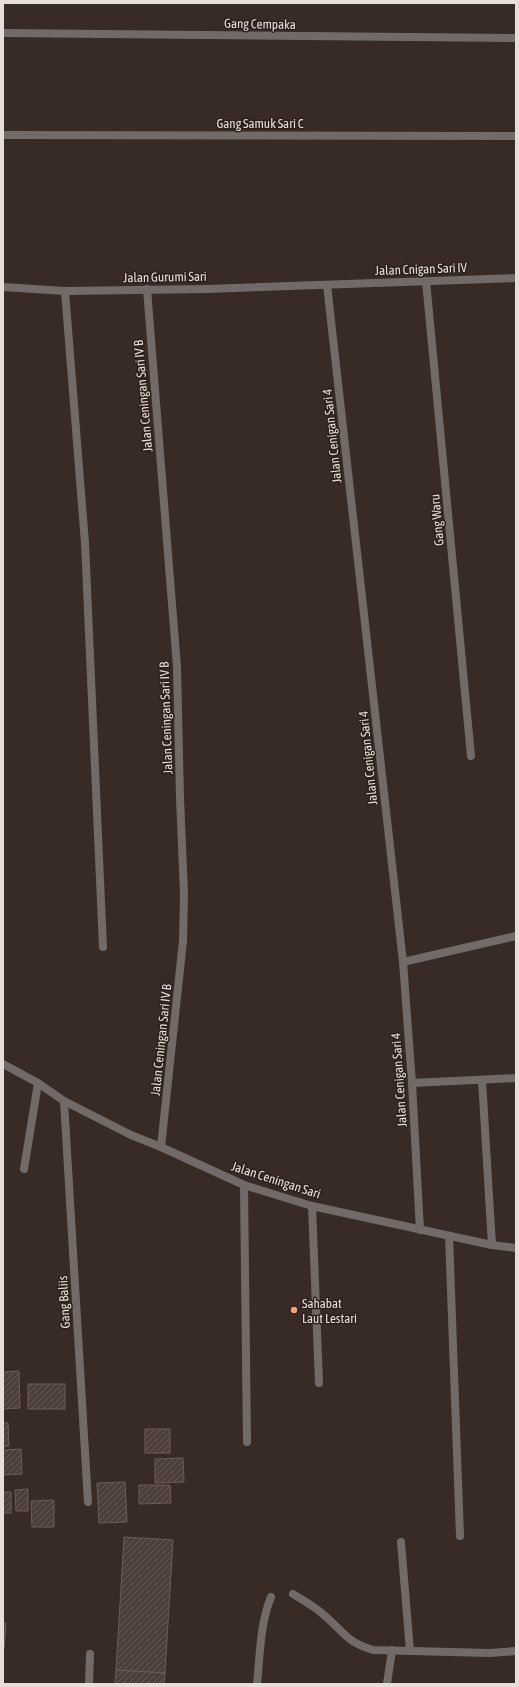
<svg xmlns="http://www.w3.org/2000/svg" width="519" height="1687" font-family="'Asap Condensed',sans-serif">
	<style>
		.building { fill: url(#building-hatch); stroke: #6c5c56 }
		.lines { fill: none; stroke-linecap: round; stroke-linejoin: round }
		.lane { stroke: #726a68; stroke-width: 8 }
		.street { stroke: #726a68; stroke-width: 8 }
		.poi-dot { fill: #f2a07f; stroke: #2d201b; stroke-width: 1.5 }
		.labels { text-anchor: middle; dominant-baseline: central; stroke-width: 3; stroke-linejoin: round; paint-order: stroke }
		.street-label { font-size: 13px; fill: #e7deda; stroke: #2d201b }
		.poi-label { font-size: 13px; fill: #e7deda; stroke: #2d201b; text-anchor: start }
	</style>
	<defs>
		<pattern id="building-hatch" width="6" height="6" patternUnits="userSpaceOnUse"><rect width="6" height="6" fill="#4c3e38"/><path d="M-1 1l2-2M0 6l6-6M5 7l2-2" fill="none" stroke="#665954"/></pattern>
	</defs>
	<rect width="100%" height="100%" fill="#382a25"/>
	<g class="building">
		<polygon points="19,1371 20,1408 3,1409 3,1372"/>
		<rect x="28" y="1384" width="37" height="25"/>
		<polygon points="3,1423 8,1423 9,1446 3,1447"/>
		<rect x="145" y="1429" width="25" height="24"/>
		<polygon points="21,1449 22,1474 3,1475 3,1450"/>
		<polygon points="183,1458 184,1482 155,1483 155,1459"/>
		<polygon points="125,1482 127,1522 99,1523 97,1483"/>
		<polygon points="139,1485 170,1485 171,1503 139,1504"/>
		<polygon points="28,1489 28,1511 16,1511 15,1490"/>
		<rect x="3" y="1492" width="8" height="21"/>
		<polygon points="54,1500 54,1527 32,1527 31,1501"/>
		<polygon points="124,1537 173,1540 165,1673 116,1670"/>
		<polygon points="3,1623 6,1623 4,1648 3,1648"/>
		<polygon points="116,1670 165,1673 164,1684 115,1684"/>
	</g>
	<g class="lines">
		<g class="lane">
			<polyline points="24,1169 38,1083"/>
			<polyline points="89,1684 90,1654"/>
		</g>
		<g class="street">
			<polyline points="3,33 516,38"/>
			<polyline points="3,135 516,136"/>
			<polyline points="426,281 471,756"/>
			<polyline points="327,285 403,962 412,1083 420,1230"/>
			<polyline points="3,287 65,291 206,289 516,278"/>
			<polyline points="147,289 177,667 180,798 184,894 183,941 161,1147"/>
			<polyline points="65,291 85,543 103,947"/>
			<polyline points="403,962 516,936"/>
			<polyline points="3,1064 38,1083 64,1101 131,1135 161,1147 244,1185 312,1206 492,1245 516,1248"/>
			<polyline points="482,1080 492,1245"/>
			<polyline points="412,1083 516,1078"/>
			<polyline points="64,1101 88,1502"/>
			<polyline points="244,1185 247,1442"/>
			<polyline points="312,1206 319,1383"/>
			<polyline points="449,1236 460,1536"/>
			<polyline points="401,1542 410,1651"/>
			<path d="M293,1594c11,7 23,13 32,22 19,16 21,26 48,34l117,3 26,-2"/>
			<path d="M257,1684c3,-29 3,-60 14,-87"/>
			<polyline points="387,1684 392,1650"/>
		</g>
	</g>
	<circle class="poi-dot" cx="294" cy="1310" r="4"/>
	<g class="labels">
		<g class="street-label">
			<text transform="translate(260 24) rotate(1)">Gang Cempaka</text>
			<text x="260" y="123">Gang Samuk Sari C</text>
			<text transform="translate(421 269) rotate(-2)">Jalan Cnigan Sari IV</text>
			<text transform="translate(165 277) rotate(-1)">Jalan Gurumi Sari</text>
			<text transform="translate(143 396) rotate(-95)">Jalan Ceningan Sari IV B</text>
			<text transform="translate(332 436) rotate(-96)">Jalan Cenigan Sari 4</text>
			<text transform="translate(437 520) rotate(-95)">Gang Waru</text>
			<text transform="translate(166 718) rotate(-92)">Jalan Ceningan Sari IV B</text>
			<text transform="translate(368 758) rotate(-96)">Jalan Cenigan Sari 4</text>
			<text transform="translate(161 1040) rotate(-84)">Jalan Ceningan Sari IV B</text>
			<text transform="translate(399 1080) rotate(-94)">Jalan Cenigan Sari 4</text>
			<text transform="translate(276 1180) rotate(18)">Jalan Ceningan Sari</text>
			<text transform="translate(64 1302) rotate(-93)">Gang Baliis</text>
		</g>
		<g class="poi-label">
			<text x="302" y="1303">Sahabat<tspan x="302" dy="15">Laut Lestari</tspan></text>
		</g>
	</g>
	<rect width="519" height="1687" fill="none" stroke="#e7deda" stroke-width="8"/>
</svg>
